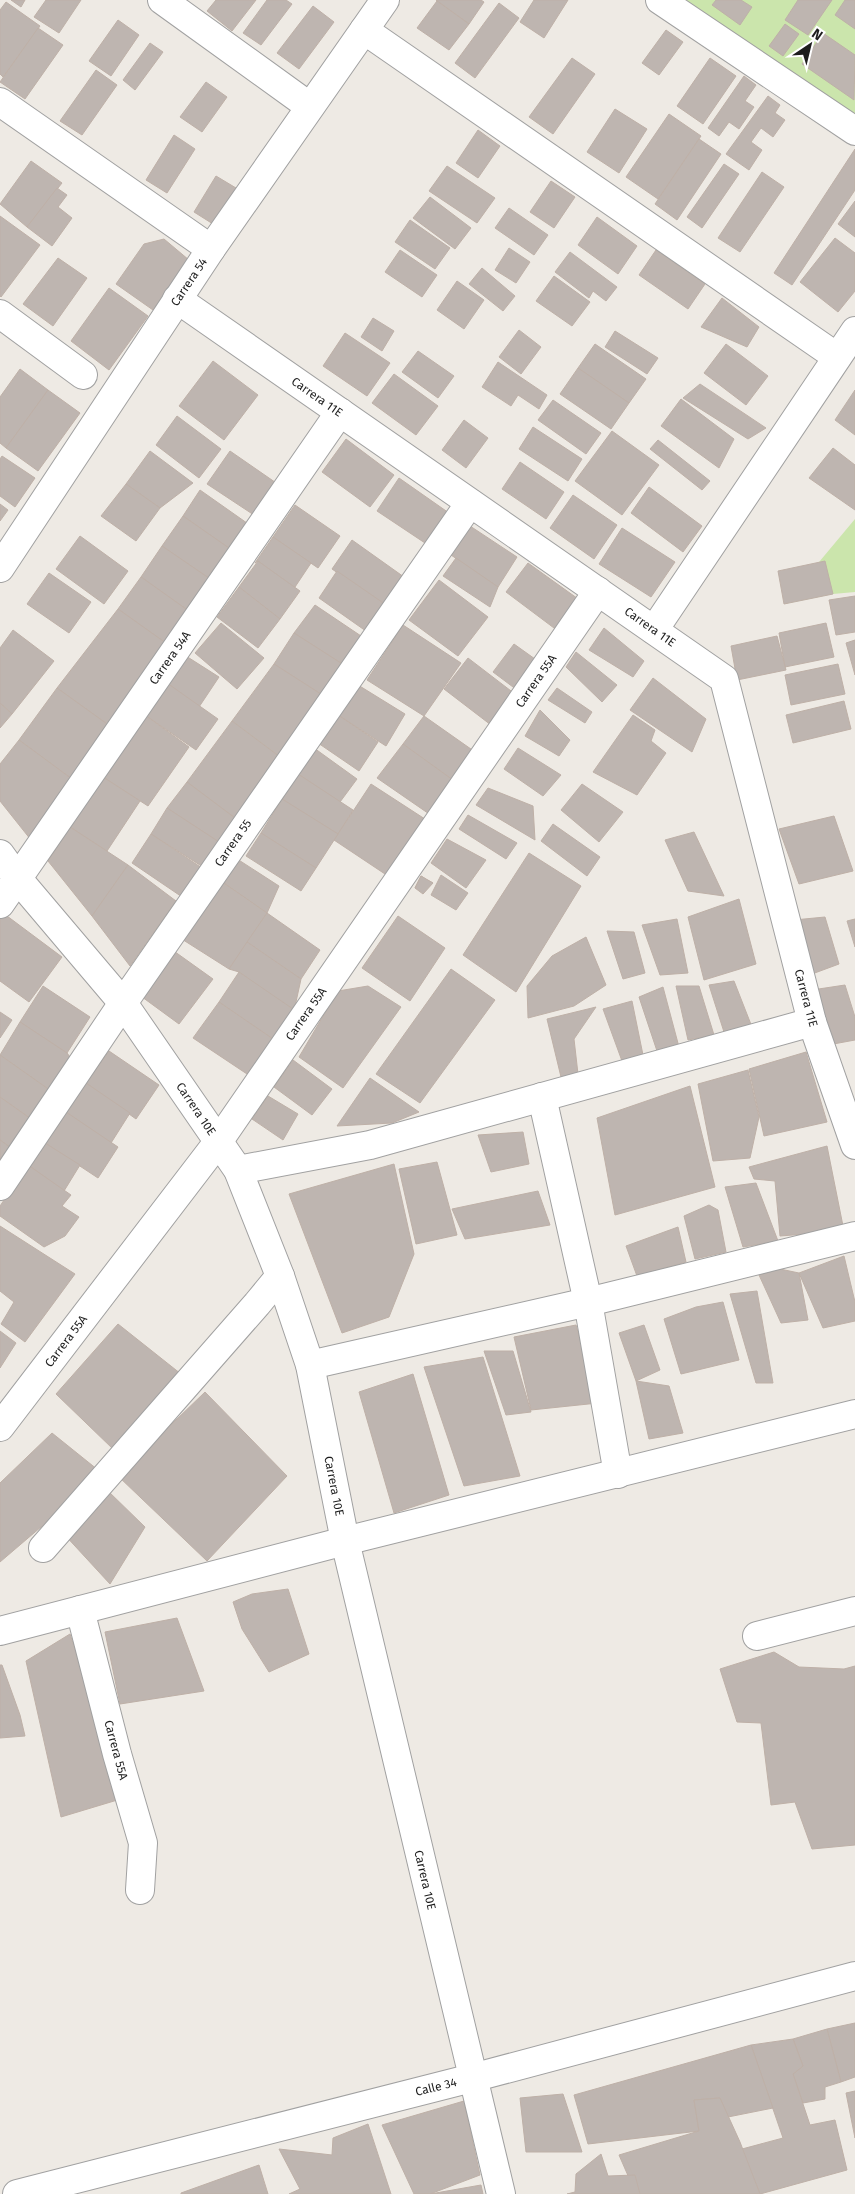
<svg xmlns="http://www.w3.org/2000/svg" width="855" height="2194" font-family="'Fira Sans',sans-serif">
	<style>
		.grass { fill: #cbe5ac }
		.building { fill: #beb5b0; stroke: #beb0a7 }
		.lines { fill: none; stroke-linecap: round; stroke-linejoin: round }
		.minor-casing { stroke: #a1a1a1; stroke-width: 30 }
		.minor { stroke: #fff; stroke-width: 28 }
		.labels { text-anchor: middle; dominant-baseline: central; stroke-width: 5; stroke-linejoin: round; paint-order: stroke }
		.street-label { font-size: 12px; fill: #1d1d1d; stroke: #fff }
	</style>
	<rect width="100%" height="100%" fill="#eeeae4"/>
	<g class="grass">
		<polygon points="648,0 855,0 855,133"/>
		<polygon points="855,519 855,592 833,594 784,604"/>
	</g>
	<g class="building">
		<polygon points="11,0 25,0 21,7"/>
		<polygon points="46,0 81,0 59,33 34,17"/>
		<polygon points="216,0 256,0 232,31 207,11"/>
		<polygon points="267,0 286,0 292,4 261,45 243,33"/>
		<polygon points="436,0 481,0 484,2 469,24"/>
		<polygon points="534,0 568,0 544,38 520,22"/>
		<polygon points="716,0 741,0 752,7 740,25 712,5"/>
		<polygon points="798,0 832,0 808,35 785,20"/>
		<polygon points="845,0 855,0 855,29 835,15"/>
		<polygon points="437,1 469,24 449,50 417,28"/>
		<polygon points="6,2 40,26 3,77 0,74 0,10"/>
		<polygon points="499,3 519,18 475,78 455,63"/>
		<polygon points="313,6 334,22 299,69 277,53"/>
		<polygon points="118,20 139,35 111,76 89,61"/>
		<polygon points="785,24 799,34 783,56 769,46"/>
		<polygon points="38,28 63,45 25,99 0,82"/>
		<polygon points="666,30 683,42 659,75 642,63"/>
		<polygon points="823,33 855,55 854,100 802,64"/>
		<polygon points="150,43 163,52 135,90 123,80"/>
		<polygon points="572,58 595,74 553,134 529,117"/>
		<polygon points="710,58 736,76 703,124 677,106"/>
		<polygon points="96,70 117,85 82,135 60,121"/>
		<polygon points="744,76 756,85 745,101 754,107 739,129 729,122 719,136 708,128"/>
		<polygon points="206,82 227,97 202,132 180,117"/>
		<polygon points="768,96 780,105 775,113 785,120 773,137 761,128 751,142 762,150 749,170 726,154"/>
		<polygon points="615,109 647,129 619,173 587,152"/>
		<polygon points="669,114 701,136 658,199 626,177"/>
		<polygon points="478,130 500,146 478,178 456,163"/>
		<polygon points="174,135 195,149 167,193 146,180"/>
		<polygon points="699,139 721,154 677,220 655,204"/>
		<polygon points="855,149 855,190 792,285 774,273"/>
		<polygon points="31,161 62,183 27,227 0,204"/>
		<polygon points="724,164 739,174 702,228 687,217"/>
		<polygon points="447,166 495,198 477,223 429,191"/>
		<polygon points="762,172 784,187 740,252 718,238"/>
		<polygon points="216,176 236,188 213,224 194,212"/>
		<polygon points="551,181 575,197 554,228 530,212"/>
		<polygon points="57,188 67,195 58,207 72,218 52,246 27,227"/>
		<polygon points="430,197 471,228 455,249 413,218"/>
		<polygon points="855,201 855,237 838,224"/>
		<polygon points="509,208 548,235 534,255 495,228"/>
		<polygon points="0,216 40,245 1,297 0,296"/>
		<polygon points="597,217 637,246 618,274 578,245"/>
		<polygon points="410,220 450,248 435,269 395,242"/>
		<polygon points="835,238 855,253 855,291 838,312 800,282"/>
		<polygon points="164,239 189,260 153,310 116,284 144,244"/>
		<polygon points="509,248 530,262 516,283 495,270"/>
		<polygon points="400,250 437,275 422,297 385,272"/>
		<polygon points="656,250 705,284 688,309 639,275"/>
		<polygon points="570,252 617,287 606,301 593,291 589,298 555,272"/>
		<polygon points="58,258 87,278 53,326 23,304"/>
		<polygon points="482,268 515,296 503,311 469,284"/>
		<polygon points="554,276 590,302 572,326 536,301"/>
		<polygon points="457,281 484,300 464,329 437,310"/>
		<polygon points="109,288 148,316 109,370 71,341"/>
		<polygon points="722,298 759,327 747,347 701,327"/>
		<polygon points="373,318 394,331 382,351 361,337"/>
		<polygon points="519,330 541,347 521,374 499,357"/>
		<polygon points="615,331 658,358 647,374 605,347"/>
		<polygon points="345,333 390,363 367,396 323,366"/>
		<polygon points="595,344 646,379 629,403 578,368"/>
		<polygon points="726,344 768,376 746,405 704,373"/>
		<polygon points="418,351 454,376 438,398 402,372"/>
		<polygon points="213,361 258,395 224,440 179,406"/>
		<polygon points="498,362 547,395 539,409 518,395 511,406 482,387"/>
		<polygon points="578,368 629,403 611,429 560,394"/>
		<polygon points="20,369 48,390 6,448 0,443 0,397"/>
		<polygon points="394,374 438,406 416,435 372,403"/>
		<polygon points="700,384 766,428 748,439 683,398"/>
		<polygon points="48,390 80,413 38,471 6,448"/>
		<polygon points="855,390 855,435 835,420"/>
		<polygon points="681,399 734,439 719,468 661,426"/>
		<polygon points="553,400 601,433 586,454 538,420"/>
		<polygon points="177,416 221,449 199,478 156,445"/>
		<polygon points="464,420 488,438 466,468 442,450"/>
		<polygon points="533,427 582,459 568,481 519,449"/>
		<polygon points="612,431 659,465 622,515 575,481"/>
		<polygon points="346,439 394,475 370,507 322,472"/>
		<polygon points="658,440 710,481 702,490 650,449"/>
		<polygon points="833,448 855,465 855,510 809,478"/>
		<polygon points="150,451 193,483 160,508 126,484"/>
		<polygon points="230,451 282,487 260,519 207,484"/>
		<polygon points="2,456 35,478 15,507 0,496 0,459"/>
		<polygon points="520,462 564,492 546,519 502,489"/>
		<polygon points="399,478 449,513 428,545 377,511"/>
		<polygon points="126,484 160,508 136,541 101,516"/>
		<polygon points="649,487 702,526 683,552 631,513"/>
		<polygon points="200,490 254,528 236,553 183,516"/>
		<polygon points="573,495 617,525 594,559 550,528"/>
		<polygon points="0,504 8,510 0,521"/>
		<polygon points="295,505 340,536 318,568 273,537"/>
		<polygon points="183,516 236,553 216,583 162,546"/>
		<polygon points="470,526 517,557 498,587 451,555"/>
		<polygon points="622,528 675,562 651,597 599,564"/>
		<polygon points="80,536 128,571 104,604 56,569"/>
		<polygon points="273,537 311,563 293,590 258,561 255,563"/>
		<polygon points="352,540 404,577 384,605 332,569"/>
		<polygon points="162,546 216,583 193,614 141,577"/>
		<polygon points="456,558 498,587 490,607 443,576"/>
		<polygon points="258,561 300,591 280,619 239,587"/>
		<polygon points="825,561 833,594 784,604 778,571"/>
		<polygon points="528,563 581,601 558,631 506,592"/>
		<polygon points="337,571 392,609 373,636 319,598"/>
		<polygon points="49,573 91,602 69,633 27,604"/>
		<polygon points="141,577 193,614 170,646 118,609"/>
		<polygon points="439,580 488,617 458,656 409,620"/>
		<polygon points="239,587 280,619 258,648 217,617"/>
		<polygon points="855,596 855,632 836,635 829,600"/>
		<polygon points="315,605 364,638 347,667 294,633"/>
		<polygon points="118,609 170,646 114,729 57,688"/>
		<polygon points="221,623 264,658 237,689 195,653"/>
		<polygon points="826,623 834,657 785,667 779,633"/>
		<polygon points="403,625 461,663 424,716 367,680"/>
		<polygon points="604,628 644,661 633,677 589,650"/>
		<polygon points="13,630 54,661 12,714 0,703 0,648"/>
		<polygon points="294,633 347,667 327,698 274,664"/>
		<polygon points="777,636 786,670 737,680 731,646"/>
		<polygon points="855,640 855,675 846,643"/>
		<polygon points="514,644 542,664 521,693 493,672"/>
		<polygon points="576,652 617,685 602,702 566,667"/>
		<polygon points="186,656 219,677 199,707 167,683"/>
		<polygon points="468,658 515,694 491,725 444,689"/>
		<polygon points="274,664 327,698 280,757 232,721"/>
		<polygon points="838,664 845,694 791,705 785,675"/>
		<polygon points="653,678 706,719 692,752 630,710"/>
		<polygon points="167,683 218,719 196,750 145,715"/>
		<polygon points="358,685 405,714 386,746 338,715"/>
		<polygon points="57,688 114,729 76,782 19,740"/>
		<polygon points="557,688 592,712 585,723 548,700"/>
		<polygon points="844,701 851,729 793,743 786,715"/>
		<polygon points="0,703 12,714 0,728"/>
		<polygon points="540,710 570,740 559,756 525,736"/>
		<polygon points="145,715 189,747 148,806 103,777"/>
		<polygon points="338,715 378,742 359,771 318,743"/>
		<polygon points="633,715 655,730 651,741 666,753 637,795 593,772"/>
		<polygon points="424,716 478,754 457,783 403,744"/>
		<polygon points="232,721 280,757 235,818 187,782"/>
		<polygon points="19,740 76,782 35,845 0,801 0,764"/>
		<polygon points="403,744 457,783 435,818 377,778"/>
		<polygon points="314,748 357,779 340,802 298,774"/>
		<polygon points="518,748 561,775 543,796 504,769"/>
		<polygon points="298,774 353,810 338,834 282,799"/>
		<polygon points="103,777 140,801 107,851 70,827"/>
		<polygon points="187,782 235,818 219,842 167,808"/>
		<polygon points="371,784 428,821 391,878 334,840"/>
		<polygon points="582,784 623,812 599,842 561,810"/>
		<polygon points="488,788 533,806 535,840 476,805"/>
		<polygon points="282,799 338,834 316,868 261,833"/>
		<polygon points="167,808 219,842 203,867 151,834"/>
		<polygon points="468,815 517,843 506,859 459,829"/>
		<polygon points="834,816 853,871 799,884 779,829"/>
		<polygon points="553,824 600,857 587,876 541,841"/>
		<polygon points="70,827 128,865 92,916 48,861"/>
		<polygon points="694,832 724,896 688,891 665,840"/>
		<polygon points="261,833 316,868 301,891 246,856"/>
		<polygon points="151,834 211,874 191,903 132,863"/>
		<polygon points="447,839 486,860 466,888 431,863"/>
		<polygon points="529,853 581,886 516,992 463,955"/>
		<polygon points="231,855 279,886 267,913 215,877"/>
		<polygon points="128,865 176,901 130,966 92,916"/>
		<polygon points="441,875 468,893 456,910 431,895"/>
		<polygon points="421,876 427,880 433,883 415,888"/>
		<polygon points="421,876 433,883 423,894 415,888"/>
		<polygon points="215,877 267,913 229,969 177,936"/>
		<polygon points="739,899 756,964 704,980 688,917"/>
		<polygon points="3,913 62,957 29,1002 0,981 0,917"/>
		<polygon points="267,913 320,950 301,979 247,942"/>
		<polygon points="398,916 445,948 410,1001 362,968"/>
		<polygon points="825,917 839,964 812,974 794,920"/>
		<polygon points="677,919 688,973 660,975 642,925"/>
		<polygon points="855,919 855,947 847,921"/>
		<polygon points="607,931 634,932 645,973 623,979"/>
		<polygon points="586,937 606,985 574,1006 528,1018 527,986 552,956"/>
		<polygon points="247,942 301,979 294,1011 239,972 229,969"/>
		<polygon points="171,949 213,979 179,1024 138,994"/>
		<polygon points="451,969 495,1000 420,1103 376,1074"/>
		<polygon points="239,972 293,1009 273,1039 219,1002"/>
		<polygon points="734,981 752,1027 724,1032 709,985"/>
		<polygon points="845,985 855,1017 855,1040 828,1045 812,990"/>
		<polygon points="43,986 90,1017 67,1053 20,1022"/>
		<polygon points="368,986 401,1007 343,1088 299,1057 338,991"/>
		<polygon points="676,986 699,986 714,1035 688,1040"/>
		<polygon points="663,987 679,1047 658,1054 639,997"/>
		<polygon points="632,1001 643,1055 622,1061 603,1009"/>
		<polygon points="219,1002 273,1039 250,1076 193,1038"/>
		<polygon points="596,1007 574,1039 578,1074 561,1077 547,1019"/>
		<polygon points="0,1012 12,1020 0,1038"/>
		<polygon points="20,1022 67,1053 73,1061 51,1091 0,1055"/>
		<polygon points="109,1051 159,1085 136,1119 86,1083"/>
		<polygon points="806,1052 827,1122 764,1136 749,1069"/>
		<polygon points="0,1055 51,1091 31,1119 0,1097"/>
		<polygon points="293,1060 332,1089 312,1115 274,1087"/>
		<polygon points="748,1070 759,1117 750,1158 713,1161 698,1084"/>
		<polygon points="370,1078 419,1112 392,1123 337,1126"/>
		<polygon points="86,1083 130,1113 111,1143 66,1112"/>
		<polygon points="690,1086 715,1187 615,1215 597,1118"/>
		<polygon points="268,1096 298,1114 283,1140 252,1119"/>
		<polygon points="0,1097 31,1119 11,1148 0,1140"/>
		<polygon points="66,1112 118,1147 98,1178 45,1143"/>
		<polygon points="523,1132 529,1164 491,1172 478,1135"/>
		<polygon points="0,1140 11,1148 0,1165"/>
		<polygon points="45,1143 80,1165 64,1191 28,1165"/>
		<polygon points="827,1146 844,1231 780,1236 775,1181 754,1179 749,1167"/>
		<polygon points="437,1162 457,1235 416,1244 399,1169"/>
		<polygon points="394,1164 414,1254 389,1317 342,1333 289,1194"/>
		<polygon points="28,1165 71,1195 62,1206 79,1217 65,1236 44,1247 0,1216 0,1206"/>
		<polygon points="756,1183 778,1241 743,1247 725,1187"/>
		<polygon points="538,1191 550,1225 465,1239 452,1209"/>
		<polygon points="709,1205 718,1210 726,1252 695,1259 684,1216"/>
		<polygon points="0,1226 75,1274 25,1342 1,1324 14,1302 0,1291"/>
		<polygon points="678,1227 686,1262 637,1276 626,1246"/>
		<polygon points="844,1256 855,1302 855,1321 823,1328 799,1273"/>
		<polygon points="780,1269 799,1273 808,1320 781,1323 759,1275"/>
		<polygon points="757,1291 773,1383 756,1383 730,1294"/>
		<polygon points="723,1302 739,1360 681,1374 664,1319 696,1307"/>
		<polygon points="118,1324 181,1374 113,1449 56,1394"/>
		<polygon points="576,1325 598,1403 531,1410 514,1337"/>
		<polygon points="644,1325 660,1370 636,1381 619,1333"/>
		<polygon points="0,1331 16,1343 0,1368"/>
		<polygon points="484,1351 513,1351 531,1412 506,1415"/>
		<polygon points="483,1357 520,1476 464,1486 424,1367"/>
		<polygon points="413,1374 449,1495 394,1513 359,1392"/>
		<polygon points="636,1381 669,1386 683,1433 649,1439"/>
		<polygon points="205,1392 287,1476 207,1561 118,1476"/>
		<polygon points="52,1433 103,1474 0,1562 0,1483"/>
		<polygon points="107,1490 145,1527 110,1584 63,1533"/>
		<polygon points="288,1589 309,1654 269,1672 242,1629 233,1602 252,1594"/>
		<polygon points="177,1618 204,1691 120,1704 105,1632"/>
		<polygon points="70,1634 124,1798 61,1817 26,1661"/>
		<polygon points="774,1652 799,1667 844,1669 855,1666 855,1845 812,1849 795,1802 771,1805 761,1723 737,1722 720,1669"/>
		<polygon points="0,1665 2,1665 20,1715 25,1736 0,1738"/>
		<polygon points="855,2023 855,2077 841,2082 827,2029"/>
		<polygon points="827,2029 841,2082 825,2087 825,2099 803,2103 793,2074 803,2066 793,2039"/>
		<polygon points="793,2039 803,2066 793,2074 810,2125 835,2120 847,2170 760,2194 742,2149 783,2138 751,2045"/>
		<polygon points="751,2045 773,2108 728,2117 720,2098 694,2100 699,2131 588,2144 574,2095"/>
		<polygon points="855,2091 855,2138 846,2093"/>
		<polygon points="563,2094 582,2152 526,2152 520,2098"/>
		<polygon points="720,2098 740,2142 760,2194 636,2194 619,2155 699,2131 694,2100"/>
		<polygon points="464,2101 480,2175 430,2194 414,2194 382,2125"/>
		<polygon points="368,2124 391,2194 289,2194 300,2189 279,2149 332,2155 333,2138"/>
		<polygon points="601,2154 608,2176 635,2175 640,2194 567,2194 575,2192 576,2174"/>
		<polygon points="259,2165 268,2194 181,2194 181,2193"/>
		<polygon points="481,2185 483,2194 430,2194"/>
	</g>
	<g class="lines">
		<defs>
			<g id="minor">
				<polyline points="162,0 309,106"/>
				<polyline points="660,0 855,131"/>
				<polyline points="364,30 837,357"/>
				<polyline points="0,102 211,249"/>
				<polyline points="177,299 724,679 812,1022 855,1145"/>
				<polyline points="0,314 83,375"/>
				<polyline points="0,568 211,249 385,0"/>
				<polyline points="654,630 855,331"/>
				<polyline points="0,854 18,879 123,1003 238,1170 280,1276 310,1365 345,1541 501,2194"/>
				<polyline points="0,904 340,412"/>
				<polyline points="542,1097 588,1302 618,1474"/>
				<polyline points="238,1170 370,1145 812,1022"/>
				<polyline points="0,1186 123,1003 470,503"/>
				<polyline points="310,1365 588,1302 855,1236"/>
				<polyline points="0,1427 218,1142 598,591"/>
				<polyline points="43,1548 257,1304 280,1276"/>
				<polyline points="80,1610 117,1754 143,1843 140,1890"/>
				<polyline points="0,1631 345,1541 855,1414"/>
				<polyline points="757,1636 855,1611"/>
				<polyline points="17,2194 472,2078 855,1976"/>
			</g>
		</defs>
		<use href="#minor" class="minor-casing"/>
		<use href="#minor" class="minor"/>
	</g>
	<g class="labels">
		<g class="street-label">
			<text transform="translate(189 282) rotate(-56)">Carrera 54</text>
			<text transform="translate(317 397) rotate(35)">Carrera 11E</text>
			<text transform="translate(650 627) rotate(35)">Carrera 11E</text>
			<text transform="translate(170 658) rotate(-55)">Carrera 54A</text>
			<text transform="translate(536 681) rotate(-55)">Carrera 55A</text>
			<text transform="translate(233 843) rotate(-55)">Carrera 55</text>
			<text transform="translate(806 998) rotate(75)">Carrera 11E</text>
			<text transform="translate(306 1014) rotate(-55)">Carrera 55A</text>
			<text transform="translate(196 1109) rotate(56)">Carrera 10E</text>
			<text transform="translate(66 1341) rotate(-53)">Carrera 55A</text>
			<text transform="translate(334 1486) rotate(79)">Carrera 10E</text>
			<text transform="translate(116 1750) rotate(75)">Carrera 55A</text>
			<text transform="translate(425 1880) rotate(77)">Carrera 10E</text>
			<text transform="translate(436 2087) rotate(-14)">Calle 34</text>
		</g>
	</g>
	<g transform="translate(810 45) rotate(35)" stroke="#ffffff" stroke-width="4" paint-order="stroke">
	<path d="M0-4L9 19L0 12L-9 19Z" fill="#1d1d1d"/>
	<text y="-8" font-size="14" font-weight="bold" text-anchor="middle" fill="#1d1d1d">N</text>
	</g>
</svg>
